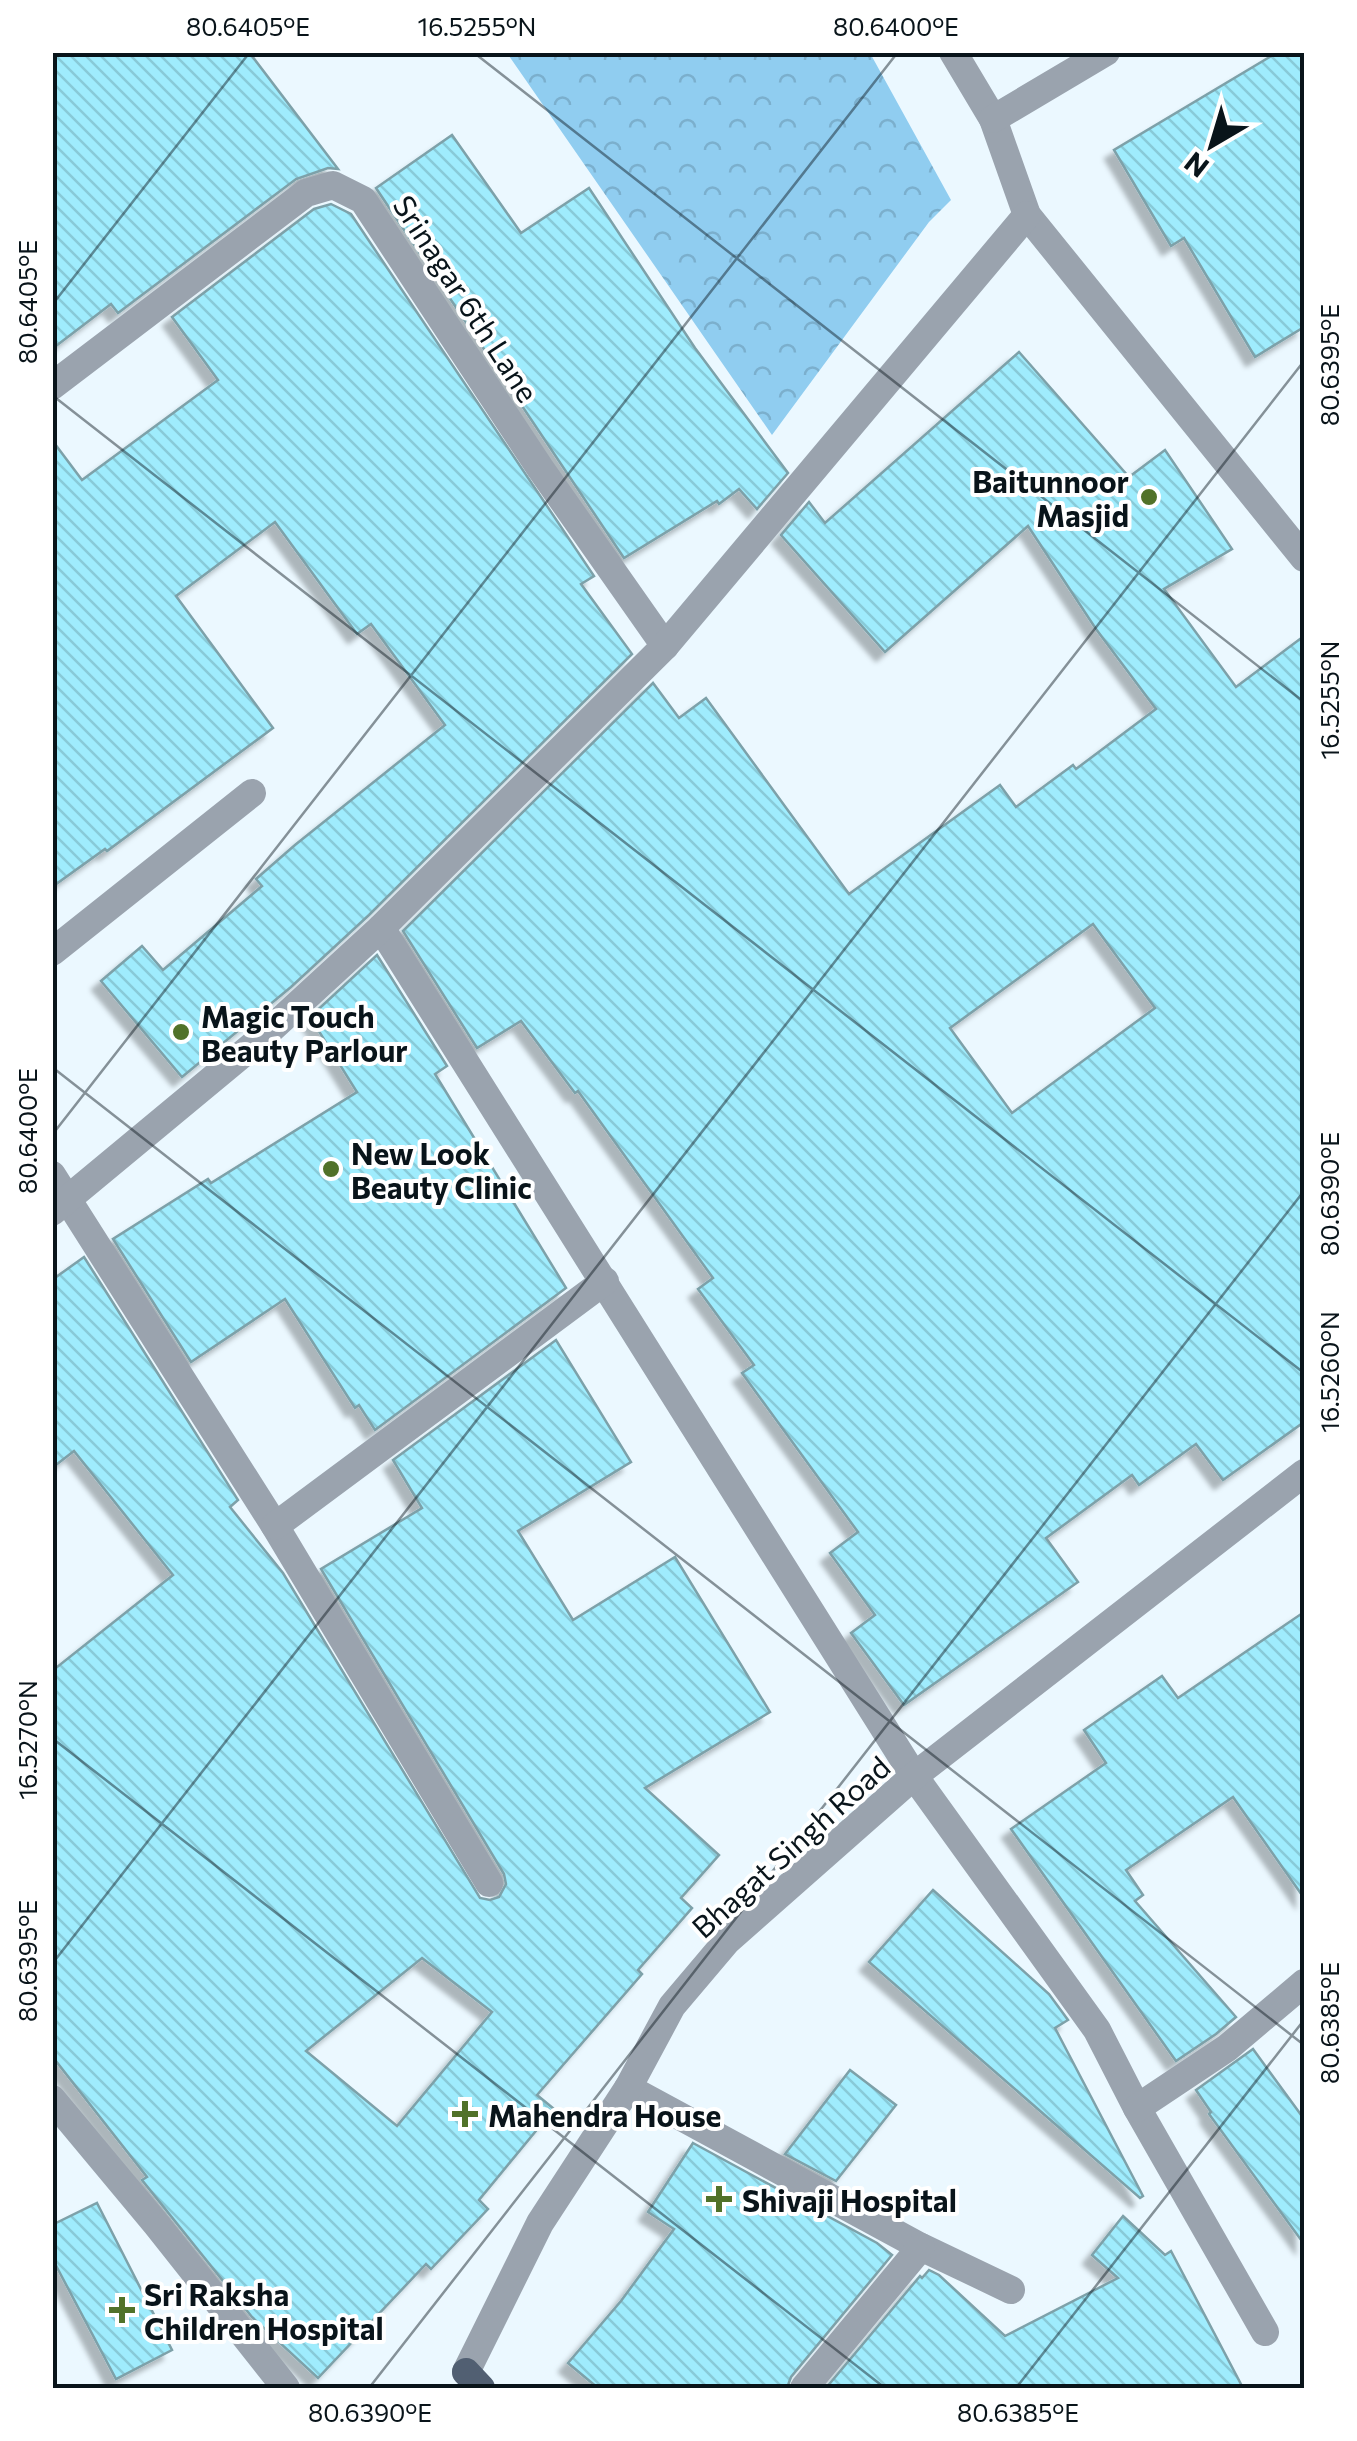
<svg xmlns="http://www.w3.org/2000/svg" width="1357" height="2441" font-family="Commissioner,sans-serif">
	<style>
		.forest { fill: url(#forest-crowns) }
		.building { fill: url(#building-back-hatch); stroke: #7da1a9; stroke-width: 2.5; fill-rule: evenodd; filter: url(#shadow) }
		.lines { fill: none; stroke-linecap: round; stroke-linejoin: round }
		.minor { stroke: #9aa3ae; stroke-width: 28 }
		.tertiary { stroke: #9aa3ae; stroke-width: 28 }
		.primary { stroke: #515f72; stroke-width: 28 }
		.ticks { fill: none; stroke: #09141a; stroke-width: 2.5; stroke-opacity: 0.45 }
		.poi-dot { fill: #517229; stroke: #fff; stroke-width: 4 }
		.labels { text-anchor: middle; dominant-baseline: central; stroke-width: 8; stroke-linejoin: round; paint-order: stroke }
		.street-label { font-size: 30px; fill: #09141a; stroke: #fff }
		.poi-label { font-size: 30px; font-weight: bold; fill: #09141a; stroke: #fff; text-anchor: start }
		.neatline { fill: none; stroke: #09141a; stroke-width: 4 }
		.ticks-label { font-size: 25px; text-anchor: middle; fill: #09141a }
	</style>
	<defs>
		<pattern id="forest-crowns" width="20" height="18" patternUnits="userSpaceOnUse" patternTransform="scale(2.5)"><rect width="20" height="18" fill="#90cdf0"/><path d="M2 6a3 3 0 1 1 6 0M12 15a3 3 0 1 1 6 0" fill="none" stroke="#7bafcd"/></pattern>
		<pattern id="building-back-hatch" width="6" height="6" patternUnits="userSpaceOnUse" patternTransform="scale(2.5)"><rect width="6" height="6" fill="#9fecfd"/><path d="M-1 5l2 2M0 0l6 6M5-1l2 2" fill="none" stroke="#88cad8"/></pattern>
		<filter id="shadow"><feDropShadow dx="-9" dy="9" stdDeviation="2.5" flood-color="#0004"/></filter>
	</defs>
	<rect width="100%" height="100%" fill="#ebf8ff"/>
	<polygon class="forest" points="507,53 870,53 951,200 929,222 772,435"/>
	<g class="building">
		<polygon points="52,52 249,52 338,169 328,168 296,179 118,313 111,304 52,349"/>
		<polygon points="1278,52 1304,52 1304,327 1255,357 1184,238 1171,246 1114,150"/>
		<polygon points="452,135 521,233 589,188 695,348 788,473 757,509 739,489 719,504 717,501 624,558 376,188"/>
		<polygon points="331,204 351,214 594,576 581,584 632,654 369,915 291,987 182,1077 101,981 142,946 163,970 262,886 256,879 295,845 445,725 371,624 357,634 275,522 176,596 273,728 107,851 105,849 52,887 52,440 82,480 218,380 172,317 314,209"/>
		<path d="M1019,352l110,125 36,-27 67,99 -68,40 72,98 68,-51v786l-81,58 -27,-36 -57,41 -7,-10 -86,63 32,44 -174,123 -53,-72 24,-18 -45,-62 28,-21 -116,-159 12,-8 -56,-76 15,-11 -135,-187 -3,2 -54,-72 -44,27 -74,-117 250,-248 26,35 27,-20 143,196 151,-109 16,22 57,-42 3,4 80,-60 -60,-80 -68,-103 -143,126 -104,-117 28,-33 16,21zM1093,924l62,84 -143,105 -62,-85z"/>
		<polygon points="377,955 447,1066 435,1074 566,1288 375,1430 359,1405 355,1408 285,1299 191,1362 113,1239 208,1179 211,1183 357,1092 310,1017"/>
		<path d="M84,1257l154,243 -8,7 53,66 197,325 10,2 9,-3 7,-13 -2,-10 -183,-305 101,-61 -29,-48 163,-120 75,122 -113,69 55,89 102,-63 95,155 -125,76 74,67 -38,43 11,10 -54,62 4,4 -105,121 17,14 -75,91 9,9 -57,60 -5,-5 -108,114 -66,-61 -110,-137 5,-3 -95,-121v-385l121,-96 -99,-124 -22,17v-188zM422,1958l70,54 -95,114 -91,-75z"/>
		<polygon points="1304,1612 1304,1898 1233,1797 1126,1870 1143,1895 1135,1901 1236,2017 1216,2034 1176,2061 1011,1829 1106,1763 1084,1730 1162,1676 1178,1698"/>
		<polygon points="933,1890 1049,1994 1068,2020 1055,2028 1143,2196 1140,2198 869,1962"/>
		<polygon points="1253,2049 1304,2119 1304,2244 1209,2114 1211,2112 1196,2090"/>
		<polygon points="850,2070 896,2105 836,2181 785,2154"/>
		<polygon points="693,2143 877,2243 892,2255 791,2377 787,2388 598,2388 568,2363 621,2301 674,2229 648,2212"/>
		<polygon points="97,2203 172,2350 116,2379 52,2258 52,2225"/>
		<polygon points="1123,2216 1165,2255 1171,2251 1243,2388 826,2388 920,2276 922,2278 929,2270 939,2275 1005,2336 1118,2278 1092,2255"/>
	</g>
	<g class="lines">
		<g class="minor">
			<polyline points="953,52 993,119 1027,215 1304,558"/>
			<polyline points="993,119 1106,52"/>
			<polyline points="52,386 306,193 333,185 363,200 540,468 665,646"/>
			<polyline points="381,928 914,1776 1097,2030 1137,2108 1265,2332"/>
			<polyline points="52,952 252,793"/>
			<polyline points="52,1175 275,1526 489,1883"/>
			<polyline points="52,1212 257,1042 381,928 665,646 1027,215"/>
			<polyline points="275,1526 605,1281"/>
			<polyline points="628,2088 921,2247 1011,2290"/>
			<polyline points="52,2099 157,2225 286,2388"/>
			<polyline points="1137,2108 1227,2048 1304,1983"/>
			<polyline points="804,2388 921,2247"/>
		</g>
		<polyline class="tertiary" points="466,2372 540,2223 628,2088 672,2006 727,1941 914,1776 1304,1473"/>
		<polyline class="primary" points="466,2372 481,2388"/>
	</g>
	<path class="ticks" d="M473,52l831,650M52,305l198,-253M52,395l1252,978M52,1067l1252,978M52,1135l846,-1083M52,1738l833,650M52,1964l1252,-1603M369,2388l935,-1197M1016,2388l288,-368"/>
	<g class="poi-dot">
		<circle cx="1149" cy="497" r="10"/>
		<circle cx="181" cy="1032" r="10"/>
		<circle cx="331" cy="1169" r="10"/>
		<path d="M460 2099h10v10h10v10h-10v10h-10v-10h-10v-10h10z"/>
		<path d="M714 2184h10v10h10v10h-10v10h-10v-10h-10v-10h10z"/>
		<path d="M117 2295h10v10h10v10h-10v10h-10v-10h-10v-10h10z"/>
	</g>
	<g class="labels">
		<g class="street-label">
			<text transform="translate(467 298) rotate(57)">Srinagar 6th Lane</text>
			<text transform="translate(790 1846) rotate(-42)">Bhagat Singh Road</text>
		</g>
		<g class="poi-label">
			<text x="1129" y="480" text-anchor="end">Baitunnoor<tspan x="1129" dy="34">Masjid</tspan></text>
			<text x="201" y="1015">Magic Touch<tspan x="201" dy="34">Beauty Parlour</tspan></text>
			<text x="351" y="1152">New Look<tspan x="351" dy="34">Beauty Clinic</tspan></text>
			<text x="488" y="2114">Mahendra House</text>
			<text x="742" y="2199">Shivaji Hospital</text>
			<text x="144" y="2293">Sri Raksha<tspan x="144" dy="34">Children Hospital</tspan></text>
		</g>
	</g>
	<rect width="1357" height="2441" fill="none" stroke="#ffffff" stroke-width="110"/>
	<g transform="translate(1212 145) rotate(218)" stroke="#ffffff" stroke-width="8" paint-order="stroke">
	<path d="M0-8L18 38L0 25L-18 38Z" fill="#09141a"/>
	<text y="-15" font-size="28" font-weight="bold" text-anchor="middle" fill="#09141a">N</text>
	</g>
	<rect x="55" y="55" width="1247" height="2331" class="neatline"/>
	<g class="ticks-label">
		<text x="248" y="36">80.6405°E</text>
		<text x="477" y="36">16.5255°N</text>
		<text x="896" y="36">80.6400°E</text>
		<text transform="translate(28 302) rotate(-90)" y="9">80.6405°E</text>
		<text transform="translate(1330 365) rotate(-90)" y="9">80.6395°E</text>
		<text transform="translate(1330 700) rotate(-90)" y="9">16.5255°N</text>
		<text transform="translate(28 1131) rotate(-90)" y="9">80.6400°E</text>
		<text transform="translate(1330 1194) rotate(-90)" y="9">80.6390°E</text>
		<text transform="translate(1330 1372) rotate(-90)" y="9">16.5260°N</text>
		<text transform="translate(28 1740) rotate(-90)" y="9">16.5270°N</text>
		<text transform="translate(28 1961) rotate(-90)" y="9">80.6395°E</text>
		<text transform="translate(1330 2023) rotate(-90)" y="9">80.6385°E</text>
		<text x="370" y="2422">80.6390°E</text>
		<text x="1018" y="2422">80.6385°E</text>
	</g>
</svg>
